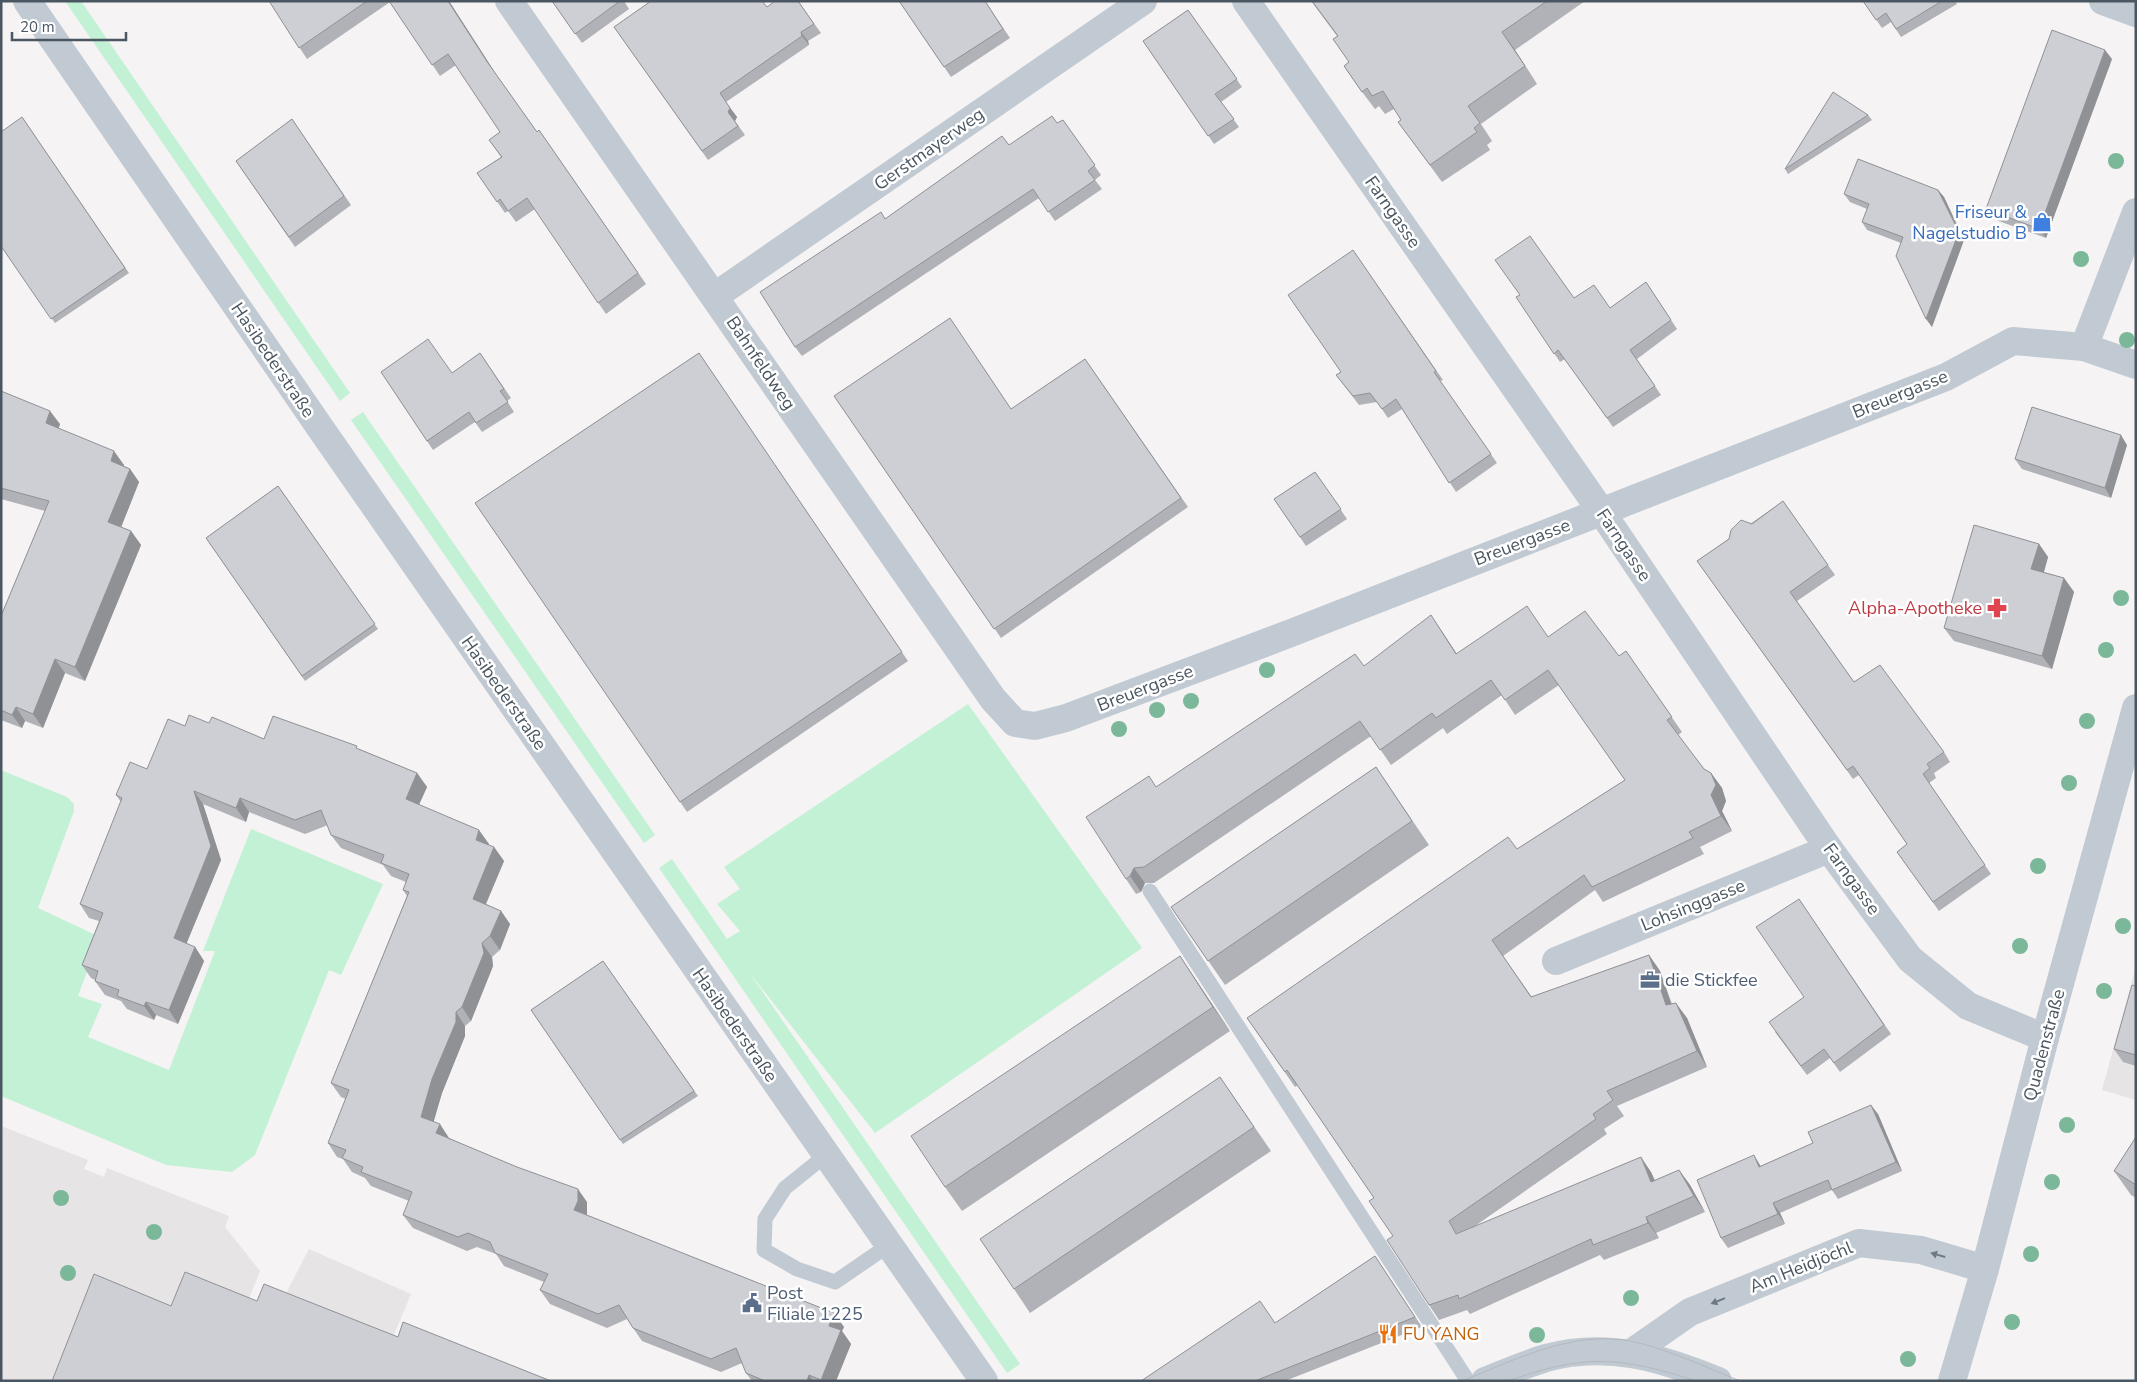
<svg xmlns="http://www.w3.org/2000/svg" width="2137" height="1382" font-family="'Nunito Sans',sans-serif">
	<style>
		.education { fill: #e6e4e5 }
		.green { fill: #c3f1d5 }
		.lines { fill: none; stroke-linecap: round; stroke-linejoin: round }
		.service { stroke: #c1cad2; stroke-width: 15 }
		.minor { stroke: #c1cad2; stroke-width: 28 }
		.tertiary { stroke: #c1cad2; stroke-width: 28 }
		.tram { stroke: #b5b8bd; stroke-width: 1 }
		.tree { fill: #7bb799 }
		.wall { fill: #b0b2b7 }
		.shaded-wall { fill: #909195 }
		.building { fill: #cdcfd5; stroke: #909195 }
		.oneway { fill: #6e7983 }
		.labels { text-anchor: middle; dominant-baseline: central; stroke-width: 5; stroke-linejoin: round; paint-order: stroke }
		.street-label { font-size: 18px; fill: #4a5661; stroke: #fff }
		.shop-label { font-size: 18px; fill: #366cbe; stroke: #fff; text-anchor: end }
		.health-label { font-size: 18px; fill: #be3a42; stroke: #fff; text-anchor: end }
		.service-label { font-size: 18px; fill: #4e5e75; stroke: #fff; text-anchor: start }
		.food-label { font-size: 18px; fill: #c56008; stroke: #fff; text-anchor: start }
	</style>
	<rect width="100%" height="100%" fill="#f5f3f3"/>
	<g class="education">
		<polygon points="2136,966 2136,1100 2102,1090"/>
		<polygon points="1,1126 88,1160 84,1169 104,1177 107,1168 229,1216 225,1227 260,1271 216,1381 1,1381"/>
		<polygon points="309,1249 411,1294 388,1349 279,1307"/>
	</g>
	<g class="green">
		<polygon points="65,1 81,1 350,393 340,401"/>
		<polygon points="363,412 655,835 644,843 351,420"/>
		<polygon points="968,704 1142,948 875,1133 749,972 1020,1364 1007,1373 659,868 672,859 727,939 740,931 717,904 740,889 724,867"/>
		<polygon points="1,770 67,797 74,804 74,811 38,908 100,937 78,996 102,1004 88,1037 169,1070 215,951 203,951 251,829 383,884 341,975 329,970 255,1155 232,1172 166,1165 1,1096"/>
	</g>
	<g class="lines">
		<g class="service">
			<polyline points="1150,891 1468,1381"/>
			<polyline points="826,1155 785,1188 765,1219 764,1250 797,1269 835,1282 889,1245"/>
		</g>
		<g class="minor">
			<polyline points="27,1 321,429 984,1381"/>
			<polyline points="509,1 993,699 1015,723 1035,726 1066,718 1291,633 1946,377 2013,341 2084,347 2136,365"/>
			<polyline points="1246,1 1601,511 1829,849 1910,959 1968,1006 2045,1038"/>
			<polyline points="2103,1 2136,13"/>
			<polyline points="715,296 1143,1"/>
			<polyline points="2084,347 2136,212"/>
			<polyline points="1556,961 1829,849"/>
			<polyline points="1631,1353 1690,1312 1859,1243 1921,1250 1985,1269"/>
			<path d="M1485,1381c20,-8 41,-17 61,-23 60,-17 117,0 172,23"/>
		</g>
		<polyline class="tertiary" points="1952,1381 1985,1269 2045,1038 2136,708"/>
		<g class="tram">
			<path d="M1462,1381c57,-23 119,-55 181,-37 33,9 65,24 97,37"/>
			<path d="M1508,1381c76,-27 112,-25 188,0"/>
		</g>
	</g>
	<g class="tree">
		<circle cx="2116" cy="161" r="8"/>
		<circle cx="2081" cy="259" r="8"/>
		<circle cx="2127" cy="340" r="8"/>
		<circle cx="2121" cy="598" r="8"/>
		<circle cx="2106" cy="650" r="8"/>
		<circle cx="1267" cy="670" r="8"/>
		<circle cx="1191" cy="701" r="8"/>
		<circle cx="1157" cy="710" r="8"/>
		<circle cx="2087" cy="721" r="8"/>
		<circle cx="1119" cy="729" r="8"/>
		<circle cx="2069" cy="783" r="8"/>
		<circle cx="2038" cy="866" r="8"/>
		<circle cx="2123" cy="926" r="8"/>
		<circle cx="2020" cy="946" r="8"/>
		<circle cx="2104" cy="991" r="8"/>
		<circle cx="2067" cy="1125" r="8"/>
		<circle cx="2052" cy="1182" r="8"/>
		<circle cx="61" cy="1198" r="8"/>
		<circle cx="154" cy="1232" r="8"/>
		<circle cx="2031" cy="1254" r="8"/>
		<circle cx="68" cy="1273" r="8"/>
		<circle cx="1631" cy="1298" r="8"/>
		<circle cx="2012" cy="1322" r="8"/>
		<circle cx="1537" cy="1335" r="8"/>
		<circle cx="1908" cy="1359" r="8"/>
	</g>
	<g class="wall">
		<polygon points="269,1 449,1 495,73 537,132 539,130 646,284 606,314 535,209 516,222 508,211 505,213 477,173 501,157 489,140 500,132 456,65 440,76 390,2 307,59"/>
		<polygon points="552,1 624,1 629,9 582,43"/>
		<polygon points="798,1 821,33 808,41 809,45 726,102 737,117 735,121 745,135 708,160 614,27 767,7"/>
		<polygon points="899,1 985,1 1010,38 951,77"/>
		<polygon points="1311,1 1585,1 1515,50 1537,84 1481,124 1492,141 1487,145 1490,150 1442,182 1398,122 1401,120 1394,109 1385,114 1379,106 1375,109 1356,84 1344,66 1349,62 1337,36"/>
		<polygon points="1863,1 1955,1 1957,4 1901,37 1891,22 1882,28"/>
		<polygon points="1188,10 1242,87 1221,102 1239,127 1214,144 1143,41"/>
		<polygon points="2112,59 2046,238 1993,219 1986,209"/>
		<polygon points="1868,115 1872,120 1788,174 1785,169"/>
		<polygon points="22,117 129,273 55,323 1,246"/>
		<polygon points="292,119 351,205 295,247 236,161"/>
		<polygon points="1063,120 1101,175 1095,180 1102,189 1055,221 1039,198 802,356 795,347 885,219"/>
		<polygon points="1938,190 1944,197 1964,240 1932,327 1901,243 1867,230 1862,222 1867,209 1850,202 1844,194"/>
		<polygon points="1353,250 1443,380 1440,381 1497,463 1456,492 1402,409 1388,418 1377,402 1359,405 1336,375 1341,372"/>
		<polygon points="1646,282 1677,329 1637,359 1661,395 1613,427 1565,359 1560,362 1516,297 1574,298 1610,308"/>
		<polygon points="480,353 511,398 507,401 514,412 482,432 475,422 433,450 381,372 452,373"/>
		<polygon points="699,353 908,661 687,812 475,503"/>
		<polygon points="1085,359 1188,507 1001,638 834,396 1012,409"/>
		<polygon points="1,391 60,424 58,428 124,465 124,466 130,469 139,482 121,527 131,531 141,545 85,681 65,673 43,728 25,721 22,728 1,720 1,616 45,511 1,499"/>
		<polygon points="2127,445 2111,498 2022,469 2015,459"/>
		<polygon points="1315,472 1347,519 1306,546 1274,499"/>
		<polygon points="278,486 378,629 305,681 206,538"/>
		<polygon points="1783,501 1835,575 1797,601 1854,682 1944,752 1950,762 1934,773 1936,778 1929,783 1991,874 1939,911 1897,852 1907,844 1859,775 1853,779 1697,561"/>
		<polygon points="2039,544 2048,557 2044,572 2064,578 2074,592 2052,669 1954,641 1944,628"/>
		<polygon points="1441,630 1457,654 1548,637 1619,656 1626,651 1682,732 1678,735 1704,769 1711,773 1722,788 1726,801 1722,811 1732,831 1700,847 1704,854 1603,902 1595,890 1503,956 1532,997 1649,955 1660,971 1672,1004 1687,1018 1707,1067 1617,1106 1624,1116 1604,1129 1607,1134 1475,1226 1651,1172 1655,1180 1679,1170 1690,1185 1705,1212 1656,1233 1659,1238 1604,1260 1600,1255 1470,1314 1467,1310 1439,1320 1429,1305 1374,1198 1298,1085 1295,1087 1247,1018 1517,849 1625,780 1559,685 1515,715 1502,695 1447,734 1443,728 1391,765 1371,736 1154,883 1145,883 1141,892 1136,894 1126,879 1156,787 1364,666"/>
		<polygon points="209,723 264,739 359,749 417,773 427,787 419,805 489,844 488,845 494,847 504,861 486,904 501,911 510,924 500,950 492,957 493,966 471,1021 465,1026 465,1036 442,1093 433,1122 449,1138 587,1202 587,1215 844,1327 842,1331 851,1344 836,1381 752,1381 746,1373 742,1363 721,1372 642,1341 627,1319 607,1328 550,1304 540,1290 544,1282 504,1266 496,1254 477,1247 467,1251 413,1228 403,1215 409,1201 371,1186 365,1178 352,1172 343,1159 337,1157 328,1143 346,1099 341,1097 331,1083 407,896 403,890 406,882 391,876 383,865 341,848 331,835 328,825 305,834 249,812 246,822 203,804 221,860 186,944 195,947 204,961 178,1024 156,1015 154,1020 127,1009 121,1001 105,995 95,981 95,980 91,978 82,965 99,921 89,918 80,904 121,802 116,795 147,769 185,726"/>
		<polygon points="1376,767 1429,845 1225,985 1171,907"/>
		<polygon points="1799,899 1891,1034 1840,1072 1830,1058 1807,1075 1775,1032 1804,997"/>
		<polygon points="1180,956 1230,1031 962,1211 945,1187"/>
		<polygon points="603,961 698,1096 623,1144 531,1010"/>
		<polygon points="2136,986 2136,1066 2123,1062 2114,1049"/>
		<polygon points="1220,1077 1271,1151 1030,1313 1014,1289"/>
		<polygon points="1878,1114 1902,1171 1838,1199 1832,1190 1780,1213 1785,1224 1728,1248 1721,1238 1761,1166"/>
		<polygon points="2136,1137 2136,1198 2131,1195 2114,1171"/>
		<polygon points="1375,1256 1422,1327 1285,1381 1141,1381 1275,1323"/>
	</g>
	<g class="shaded-wall">
		<polygon points="448,1 449,1 496,74 488,63"/>
		<polygon points="801,32 808,41 809,45 802,36"/>
		<polygon points="1502,32 1515,50 1537,84 1525,66"/>
		<polygon points="2105,50 2112,59 2046,238 2039,229"/>
		<polygon points="730,108 737,117 735,121 728,112"/>
		<polygon points="1938,190 1944,197 1964,240 1932,327 1926,319"/>
		<polygon points="50,411 60,424 56,437 46,423"/>
		<polygon points="2121,435 2127,445 2111,498 2105,488"/>
		<polygon points="114,451 124,465 120,475 111,461"/>
		<polygon points="130,469 139,482 118,535 108,522"/>
		<polygon points="131,531 141,545 85,681 75,667"/>
		<polygon points="2039,544 2048,557 2041,582 2031,569"/>
		<polygon points="2064,578 2074,592 2052,669 2042,656"/>
		<polygon points="1431,615 1441,630 1467,670 1456,654"/>
		<polygon points="55,659 65,673 43,728 33,714"/>
		<polygon points="16,707 25,721 22,728 12,715"/>
		<polygon points="417,773 427,787 415,813 406,799"/>
		<polygon points="1711,773 1722,788 1726,801 1722,811 1732,831 1721,816 1711,795"/>
		<polygon points="194,791 203,804 221,860 183,952 174,938"/>
		<polygon points="240,798 249,812 246,822 236,808"/>
		<polygon points="479,830 489,844 485,853 476,840"/>
		<polygon points="494,847 504,861 482,913 473,899"/>
		<polygon points="1134,868 1145,883 1141,892 1130,876"/>
		<polygon points="501,911 510,924 500,950 490,936"/>
		<polygon points="482,943 492,957 493,966 471,1021 462,1007"/>
		<polygon points="195,947 204,961 178,1024 169,1010"/>
		<polygon points="1649,955 1660,971 1677,1021 1666,1005"/>
		<polygon points="1180,956 1230,1031 1213,1007"/>
		<polygon points="146,1002 156,1015 154,1020 144,1006"/>
		<polygon points="1676,1003 1687,1018 1707,1067 1697,1051"/>
		<polygon points="456,1012 465,1026 465,1036 442,1093 431,1131 421,1117 432,1079"/>
		<polygon points="1871,1105 1878,1114 1902,1171 1896,1162"/>
		<polygon points="440,1124 449,1138 436,1133"/>
		<polygon points="1754,1155 1760,1165 1765,1176 1759,1167"/>
		<polygon points="1641,1157 1651,1172 1661,1197 1651,1182"/>
		<polygon points="1679,1170 1690,1185 1705,1212 1694,1196"/>
		<polygon points="578,1189 587,1202 587,1215 574,1210"/>
		<polygon points="1773,1203 1780,1213 1785,1224 1778,1214"/>
		<polygon points="1646,1217 1656,1233 1659,1238 1648,1223"/>
		<polygon points="834,1313 844,1327 842,1331 851,1344 836,1381 822,1381 829,1326"/>
		<polygon points="809,1375 813,1381 807,1381"/>
	</g>
	<g class="building">
		<polygon points="269,1 367,1 299,48"/>
		<polygon points="389,1 448,1 488,63 537,132 539,130 638,273 598,303 527,198 508,211 500,199 497,202 477,173 502,157 489,140 500,132 448,54 432,65"/>
		<polygon points="552,1 620,1 575,34"/>
		<polygon points="651,1 762,1 767,7 775,1 798,1 814,24 801,32 802,36 720,93 730,108 728,112 738,126 702,151 614,27"/>
		<polygon points="899,1 985,1 1003,29 944,67"/>
		<polygon points="1312,1 1547,1 1502,32 1525,66 1468,106 1480,123 1474,128 1477,132 1430,165 1398,122 1401,120 1383,91 1372,96 1367,88 1362,92 1344,66 1349,62 1333,39 1338,36"/>
		<polygon points="1863,1 1942,1 1896,29 1886,13 1876,20"/>
		<polygon points="1188,10 1237,79 1215,94 1234,119 1208,136 1143,41"/>
		<polygon points="2052,30 2105,50 2039,229 1986,209"/>
		<polygon points="1833,92 1868,115 1785,169"/>
		<polygon points="1052,116 1057,123 1063,120 1095,165 1088,171 1095,180 1048,212 1033,189 795,347 760,292 881,212 885,219 1002,136 1009,145"/>
		<polygon points="22,117 125,268 51,319 1,246 1,132"/>
		<polygon points="292,119 344,196 289,237 236,161"/>
		<polygon points="1858,159 1938,190 1959,232 1926,319 1896,256 1903,237 1862,222 1869,204 1844,194"/>
		<polygon points="1530,236 1574,298 1594,285 1610,308 1646,282 1671,320 1630,350 1655,386 1607,418 1558,350 1554,354 1516,297 1520,295 1495,260"/>
		<polygon points="1353,250 1436,371 1434,372 1491,454 1449,483 1396,399 1382,409 1370,393 1353,396 1336,375 1341,372 1288,295"/>
		<polygon points="950,318 1011,409 1085,359 1181,498 994,629 834,396"/>
		<polygon points="428,339 452,373 480,353 504,389 500,391 508,402 476,423 469,412 427,441 381,372"/>
		<polygon points="699,353 902,652 680,802 475,503"/>
		<polygon points="1,391 50,411 46,423 114,451 111,461 130,469 108,522 131,531 75,667 55,659 33,714 16,707 12,715 1,710 1,616 49,501 1,488"/>
		<polygon points="2032,407 2121,435 2105,488 2015,459"/>
		<polygon points="1315,472 1341,509 1300,537 1274,499"/>
		<polygon points="278,486 375,624 302,676 206,538"/>
		<polygon points="1783,501 1828,565 1790,592 1854,682 1880,665 1944,752 1927,764 1930,768 1923,774 1985,865 1933,902 1897,852 1907,844 1853,766 1847,770 1697,561 1729,539 1731,530 1741,520 1752,524"/>
		<polygon points="1974,525 2039,544 2031,569 2064,578 2042,656 1944,628"/>
		<polygon points="1527,606 1548,637 1585,611 1619,656 1626,651 1672,717 1667,720 1704,769 1711,773 1716,785 1711,795 1721,816 1689,832 1693,838 1592,887 1584,875 1492,940 1531,997 1649,955 1666,1005 1676,1003 1697,1051 1607,1091 1613,1100 1593,1114 1596,1119 1449,1221 1456,1234 1641,1157 1651,1182 1679,1170 1694,1196 1646,1217 1648,1223 1593,1245 1591,1239 1459,1299 1458,1295 1429,1305 1387,1240 1393,1236 1369,1201 1374,1198 1287,1070 1285,1072 1247,1018 1508,837 1517,849 1625,780 1548,670 1505,700 1491,680 1436,718 1432,713 1380,750 1360,721 1144,867 1134,868 1130,876 1126,879 1086,817 1149,776 1156,787 1355,654 1364,666 1431,615 1456,654"/>
		<polygon points="189,715 209,723 212,717 264,739 273,716 357,746 356,748 417,773 406,799 479,830 476,840 494,847 473,899 501,911 490,936 482,943 484,953 462,1007 456,1012 456,1022 432,1079 421,1117 440,1124 436,1133 517,1167 578,1189 578,1201 574,1210 834,1313 829,1326 841,1330 821,1380 809,1375 807,1381 765,1381 746,1373 736,1348 711,1359 633,1328 619,1305 598,1314 540,1290 548,1274 495,1253 490,1242 468,1233 458,1237 403,1215 412,1192 361,1172 363,1167 342,1158 346,1150 328,1143 349,1090 331,1083 409,892 403,890 409,874 381,863 384,855 331,835 321,810 295,820 240,798 236,808 194,791 211,846 174,938 195,947 169,1010 146,1002 144,1006 117,996 119,990 95,981 98,971 82,965 103,913 80,904 122,798 116,795 130,762 147,769 168,719 185,726"/>
		<polygon points="1376,767 1412,821 1208,961 1171,907"/>
		<polygon points="1799,899 1884,1025 1834,1063 1824,1049 1801,1066 1769,1022 1804,997 1756,927"/>
		<polygon points="1180,956 1213,1007 945,1187 911,1136"/>
		<polygon points="603,961 694,1091 620,1140 531,1010"/>
		<polygon points="2132,985 2136,986 2136,1055 2114,1049"/>
		<polygon points="1220,1077 1254,1127 1014,1289 980,1239"/>
		<polygon points="1871,1105 1896,1162 1832,1190 1828,1180 1773,1203 1778,1214 1721,1238 1697,1180 1754,1155 1759,1167 1813,1143 1808,1132"/>
		<polygon points="2136,1137 2136,1185 2114,1171"/>
		<polygon points="1375,1256 1415,1317 1255,1381 1141,1381 1260,1301 1275,1323"/>
		<polygon points="185,1272 257,1301 264,1284 398,1337 403,1322 551,1381 52,1381 94,1274 171,1306"/>
	</g>
	<defs><path id="oneway-solid" d="M-6-.8H1V-3.2L6.5 0L1 3.2V.8H-6Z" transform="scale(1.25)"/></defs>
	<g class="oneway">
		<use href="#oneway-solid" transform="translate(1938 1255) rotate(-164)"/>
		<use href="#oneway-solid" transform="translate(1718 1301) rotate(158)"/>
	</g>
	<defs>
		<symbol id="shop-bare" viewBox="-9 -9 18 18"><path d="M-5-2.5h2.3a2.7 3.5 0 0 1 5.4 0H5L5.5 6h-11ZM-1.5-2.5h3a1.5 2.3 0 0 0-3 0Z" fill="#3f7fe0" stroke="#fff" stroke-width="2.5" paint-order="stroke"/></symbol>
		<symbol id="pharmacy-bare" viewBox="-9 -9 18 18"><path d="M-2-6h4v4h4v4h-4v4h-4v-4h-4v-4h4Z" fill="#e0444e" stroke="#fff" stroke-width="2.5" paint-order="stroke"/></symbol>
		<symbol id="office-bare" viewBox="-9 -9 18 18"><path d="M-6-3h4V-5.5h4V-3h4V5H-6ZM-1-4.5V-3h2v-1.5ZM-6 0V1H6V0Z" fill="#5c6f8a" stroke="#fff" stroke-width="2.5" paint-order="stroke"/></symbol>
		<symbol id="civic-bare" viewBox="-9 -9 18 18"><path d="M-.6-6.5H3V-4.5H.6V-3L4-1V1h2V6H-6V1h2V-1L-.6-3ZM-1.2 2.5V6h2.4V2.5Z" fill="#5c6f8a" stroke="#fff" stroke-width="2.5" paint-order="stroke"/></symbol>
		<symbol id="restaurant-bare" viewBox="-9 -9 18 18"><path d="M-5-6h1v4h1v-4h1v4h1v-4h1v5L-1.5 .5V6h-2V.5L-5-1ZM5-6V6H3V1.5H1.5Q1.5-4 5-6Z" fill="#e8710a" stroke="#fff" stroke-width="2.5" paint-order="stroke"/></symbol>
	</defs>
	<g fill-rule="evenodd">
		<use href="#shop-bare" x="2028" y="208" width="28" height="28"/>
		<use href="#pharmacy-bare" x="1983" y="594" width="28" height="28"/>
		<use href="#office-bare" x="1636" y="966" width="28" height="28"/>
		<use href="#civic-bare" x="738" y="1289" width="28" height="28"/>
		<use href="#restaurant-bare" x="1374" y="1320" width="28" height="28"/>
	</g>
	<g class="labels">
		<g class="street-label">
			<text transform="translate(929 149) rotate(-35)">Gerstmayerweg</text>
			<text transform="translate(1393 212) rotate(55)">Farngasse</text>
			<text transform="translate(273 360) rotate(56)">Hasibederstraße</text>
			<text transform="translate(761 363) rotate(56)">Bahnfeldweg</text>
			<text transform="translate(1900 394) rotate(-22)">Breuergasse</text>
			<text transform="translate(1522 542) rotate(-21)">Breuergasse</text>
			<text transform="translate(1624 545) rotate(56)">Farngasse</text>
			<text transform="translate(1145 688) rotate(-21)">Breuergasse</text>
			<text transform="translate(504 693) rotate(55)">Hasibederstraße</text>
			<text transform="translate(1852 879) rotate(54)">Farngasse</text>
			<text transform="translate(1693 905) rotate(-22)">Lohsinggasse</text>
			<text transform="translate(735 1025) rotate(55)">Hasibederstraße</text>
			<text transform="translate(2044 1045) rotate(-75)">Quadenstraße</text>
			<text transform="translate(1801 1267) rotate(-22)">Am Heidjöchl</text>
		</g>
		<g class="shop-label">
			<text x="2027" y="212">Friseur &amp;<tspan x="2027" dy="21">Nagelstudio B</tspan></text>
		</g>
		<g class="health-label">
			<text x="1982" y="608">Alpha-Apotheke</text>
		</g>
		<g class="service-label">
			<text x="1665" y="980">die Stickfee</text>
			<text x="767" y="1293">Post<tspan x="767" dy="21">Filiale 1225</tspan></text>
		</g>
		<g class="food-label">
			<text x="1403" y="1334">FU YANG</text>
		</g>
	</g>
	<rect width="2137" height="1382" fill="none" stroke="#4a5661" stroke-width="5"/>
	<path d="M12 32v8h114v-8" fill="none" stroke="#4a5661" stroke-width="2.5"/>
	<text x="20" y="32" font-size="15" fill="#4a5661" stroke="#ffffff" stroke-width="4" paint-order="stroke">20 m</text>
</svg>
